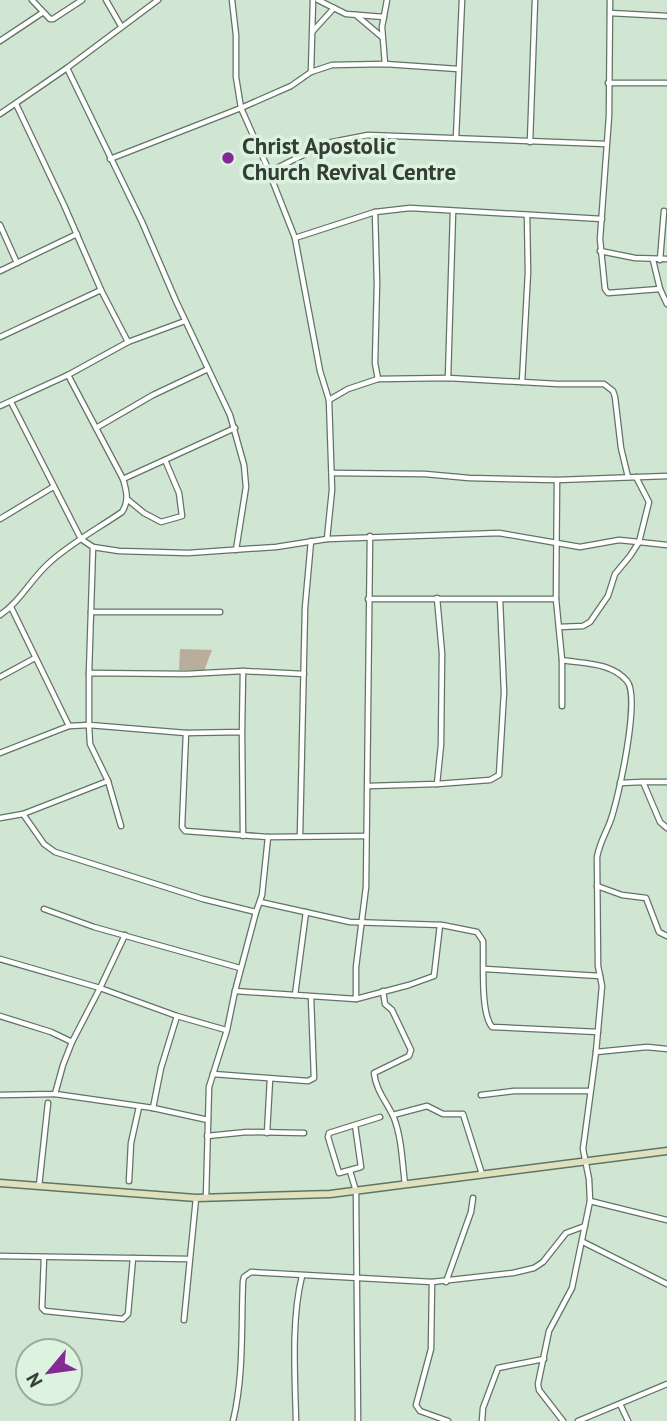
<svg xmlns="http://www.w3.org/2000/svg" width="667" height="1421" font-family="'PT Sans',sans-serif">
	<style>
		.green { fill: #b9ae9c }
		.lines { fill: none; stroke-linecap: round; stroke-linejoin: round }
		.street-casing { stroke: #617464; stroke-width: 7 }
		.secondary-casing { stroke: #617464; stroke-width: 9 }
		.street { stroke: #fff; stroke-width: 4.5 }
		.secondary { stroke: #dee0be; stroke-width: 6 }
		.poi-dot { fill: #852994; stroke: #ddf3df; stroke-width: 2.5 }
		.labels { text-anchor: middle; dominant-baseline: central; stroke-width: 7; stroke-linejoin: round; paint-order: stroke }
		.poi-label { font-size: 23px; font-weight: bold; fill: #353e36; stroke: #ddf3df; text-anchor: start }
	</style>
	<rect width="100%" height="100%" fill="#d0e5d2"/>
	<polygon class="green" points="180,649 212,650 204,671 179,670"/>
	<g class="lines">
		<defs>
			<g id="street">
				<polyline points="32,0 50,19 53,19 82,0"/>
				<polyline points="106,0 121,26"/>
				<polyline points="318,0 346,14 384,17"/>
				<polyline points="610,0 609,116 600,239 605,289 608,293 660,289"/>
				<polyline points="610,13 667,16"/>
				<polyline points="356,15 382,37"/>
				<polyline points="313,31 334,8"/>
				<polyline points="0,41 42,13"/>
				<polyline points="385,64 382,27 387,0"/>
				<polyline points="67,68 142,222 176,301 230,415 244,465 246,487 236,550"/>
				<polyline points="311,72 313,0"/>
				<polyline points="608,83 667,83"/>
				<polyline points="16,104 64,205 101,290 128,342"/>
				<polyline points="0,114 67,68 158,0"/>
				<polyline points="456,138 462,0"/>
				<polyline points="530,142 535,0"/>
				<polyline points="110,159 241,108 236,77 236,35 232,0"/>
				<polyline points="269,171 241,108 291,86 311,72 332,65 385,64 458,69"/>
				<polyline points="375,212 377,283 375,363 378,379"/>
				<polyline points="602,219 410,208 375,212 295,238 269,172 327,143 368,135 606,144"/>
				<polyline points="0,225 17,263"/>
				<polyline points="295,238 320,371 329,400 332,490 327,539"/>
				<polyline points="600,251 635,258 667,259"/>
				<polyline points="653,260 660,289 667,304"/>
				<polyline points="660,260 664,211"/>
				<polyline points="0,271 77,234"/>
				<polyline points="0,337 101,290"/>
				<polyline points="448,378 453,212"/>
				<polyline points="522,382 528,272 527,215"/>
				<polyline points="329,400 348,389 378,379 448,378 558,384 604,384 613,391 615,397 621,448 628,477"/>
				<polyline points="11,402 81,539 93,547 89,673"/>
				<polyline points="0,406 68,375 128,342 185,321"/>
				<polyline points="96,428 153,395 208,369"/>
				<polyline points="332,473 425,474 469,478 557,480 667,476"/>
				<polyline points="636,477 649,502 639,542 667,545"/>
				<polyline points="123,479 235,428"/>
				<path d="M557,480l-1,119 6,61c22,4 49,2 65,21 14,16 -9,120 -17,141 -5,13 -10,20 -13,35l1,109 4,20 -6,66 -13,97 6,30 1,22 -18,87 -23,43 -11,53 1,6 24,31"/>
				<polyline points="127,499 144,513 161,522 182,516 179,493 165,460"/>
				<polyline points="0,519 53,487"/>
				<polyline points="93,547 119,551 188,553 276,547 327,539 499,533 580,547 619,540 639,542 630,556 615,574 608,596 590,622 583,626 559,627"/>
				<polyline points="368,599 556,599"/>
				<polyline points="11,607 69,726"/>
				<polyline points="91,612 220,612"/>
				<path d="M0,615c20,-13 31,-36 49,-52 22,-20 48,-34 73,-51 7,-11 5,-20 1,-33l-55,-104"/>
				<polyline points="243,671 304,674"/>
				<polyline points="0,677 35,658"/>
				<polyline points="562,706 562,660"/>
				<polyline points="242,732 243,671 186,674 89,673 89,725 186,733 242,732 243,836"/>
				<polyline points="186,733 182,827 185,831 268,837 366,836"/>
				<polyline points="0,753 69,726 89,725 90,744 108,781"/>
				<polyline points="643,782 667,782"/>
				<polyline points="620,783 643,782 660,822 667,828"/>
				<polyline points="437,784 490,780 499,775 504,692 500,600"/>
				<polyline points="368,786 437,784 441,745 442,653 437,598"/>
				<polyline points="23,814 44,844 55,852 203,899 256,912 235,991 356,999 356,967 366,887 370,536"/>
				<polyline points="0,818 23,814 108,781 121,826"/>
				<polyline points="300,836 305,608 311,541"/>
				<polyline points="597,886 622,895 646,898 659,932 667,936"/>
				<path d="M260,902l90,20 92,3 35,7 6,9c1,21 -3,71 9,86l106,5"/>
				<polyline points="44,909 94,927 240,968"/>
				<polyline points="256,912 262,895 268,837"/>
				<polyline points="125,935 100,988 177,1016 226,1030"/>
				<polyline points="0,959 100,988 72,1042 51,1032 0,1016"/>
				<polyline points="485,969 600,976"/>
				<path d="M383,991l2,13 7,6 19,40 -2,6 -35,17c2,18 13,29 20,45 8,21 8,44 11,66"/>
				<polyline points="295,995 306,912"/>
				<polyline points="356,999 409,985 434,976 440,925"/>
				<polyline points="596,1052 647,1047 667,1049"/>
				<polyline points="213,1074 308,1081 314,1078 311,997"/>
				<polyline points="55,1094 153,1108 208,1120"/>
				<polyline points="0,1095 55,1094 63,1065 72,1042"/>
				<polyline points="481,1095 514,1091 590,1091"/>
				<polyline points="153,1108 161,1068 177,1016"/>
				<polyline points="393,1115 427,1106 443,1114 463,1114 482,1174"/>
				<polyline points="355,1125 361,1167 339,1173 328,1137 329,1133 380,1117"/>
				<polyline points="267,1133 270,1079"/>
				<polyline points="207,1136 247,1132 304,1133"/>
				<polyline points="350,1171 356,1191 358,1421"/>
				<polyline points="129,1181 131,1143 139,1107"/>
				<polyline points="39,1186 48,1103"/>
				<polyline points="206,1198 209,1087 227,1030 235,991"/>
				<polyline points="590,1201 667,1220"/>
				<polyline points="583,1242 667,1284"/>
				<polyline points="0,1256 189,1259"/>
				<polyline points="44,1257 42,1308 45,1311 123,1319 128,1314 133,1258"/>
				<polyline points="432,1282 431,1349 416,1405 420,1411 448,1421"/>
				<polyline points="446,1282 471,1212 473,1198"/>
				<polyline points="184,1320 196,1198"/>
				<polyline points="620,1404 628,1421"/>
				<path d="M233,1421c11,-46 8,-92 10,-140l1,-4 7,-5 181,10 81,-9 21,-5 9,-6 23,-29 19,-7"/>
				<path d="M296,1421c-1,-45 -5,-101 6,-145"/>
				<polyline points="482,1421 483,1408 498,1368 544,1359"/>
				<polyline points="578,1421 667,1384"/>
			</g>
			<polyline id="secondary" points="0,1183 196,1198 330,1194 667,1151"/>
		</defs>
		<use href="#street" class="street-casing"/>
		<use href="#secondary" class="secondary-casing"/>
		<use href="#street" class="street"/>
		<use href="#secondary" class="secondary"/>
	</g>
	<circle class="poi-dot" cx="228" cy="158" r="7"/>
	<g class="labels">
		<g class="poi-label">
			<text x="242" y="145">Christ Apostolic<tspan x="242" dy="26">Church Revival Centre</tspan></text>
		</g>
	</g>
	<g transform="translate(49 1372) rotate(241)"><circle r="33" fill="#ddf3df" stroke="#9aab9b" stroke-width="2"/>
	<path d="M0-5L12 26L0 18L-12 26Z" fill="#852994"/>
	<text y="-10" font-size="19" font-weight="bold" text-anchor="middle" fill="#353e36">N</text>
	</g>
</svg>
